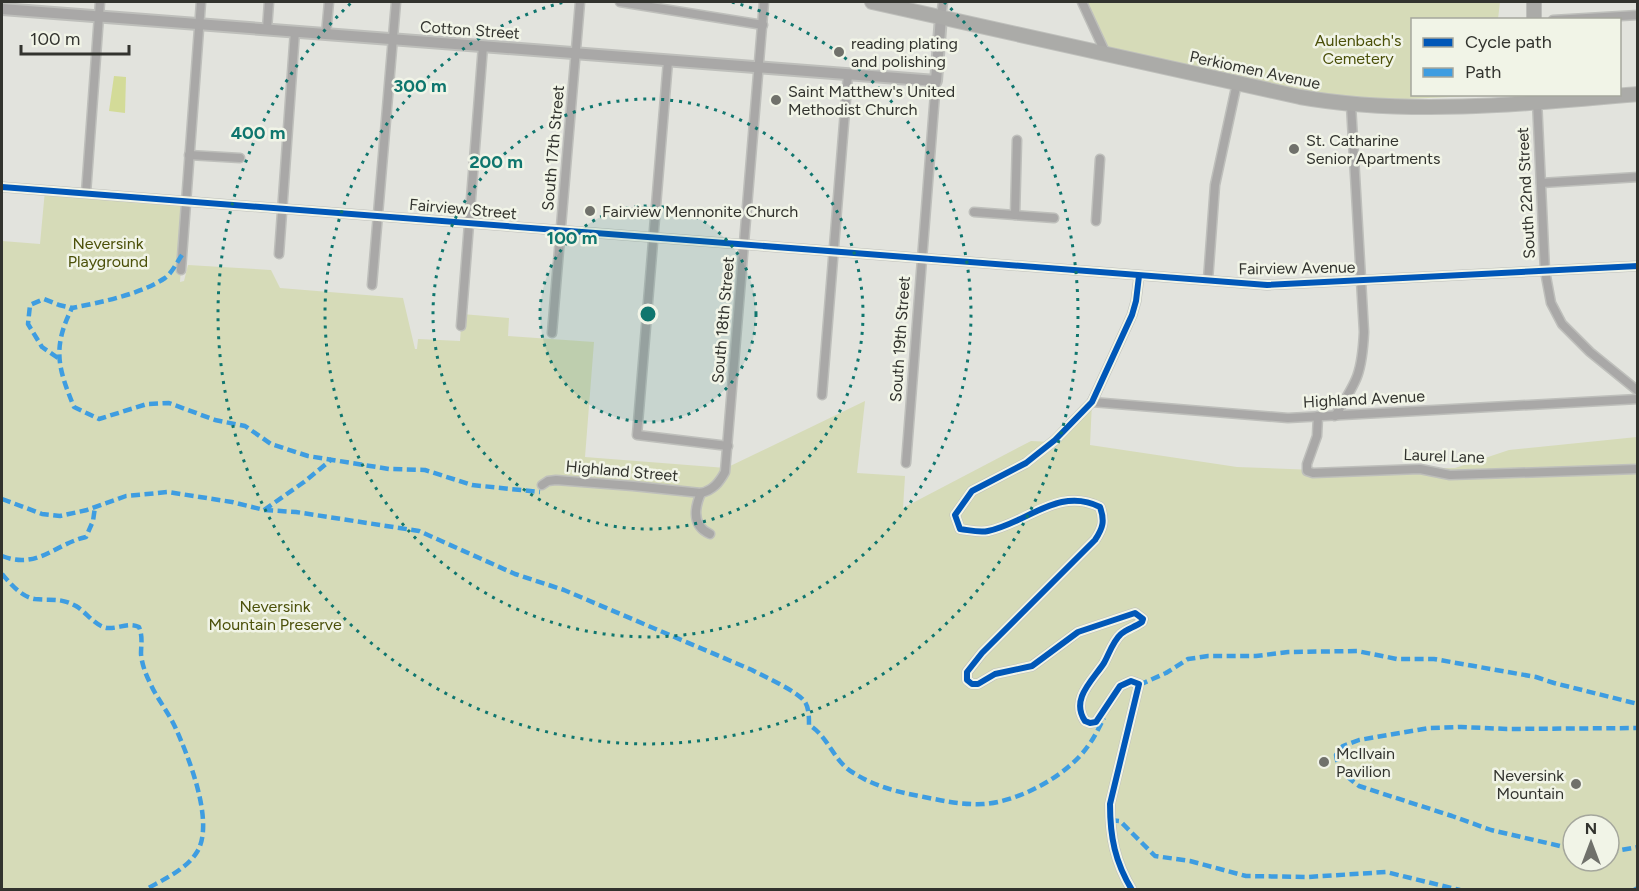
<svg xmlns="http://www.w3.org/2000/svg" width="1639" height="891" font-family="Figtree,sans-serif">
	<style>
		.green { fill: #d6dbb8; fill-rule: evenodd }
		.water { fill: #d3db98 }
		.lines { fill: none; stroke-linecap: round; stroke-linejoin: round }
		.minor-casing { stroke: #bebfbb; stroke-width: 11 }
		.tertiary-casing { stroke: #bebfbb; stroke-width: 14 }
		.primary-casing { stroke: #bebfbb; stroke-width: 16 }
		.minor { stroke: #a9a8a7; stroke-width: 8 }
		.tertiary { stroke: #a9a8a7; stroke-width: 10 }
		.primary { stroke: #ababa8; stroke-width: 14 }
		.quiet { stroke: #3e9de1; stroke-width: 4.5; stroke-dasharray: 9 4.5; stroke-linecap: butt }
		.cycleway-casing { stroke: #f1f4e7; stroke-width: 10 }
		.cycleway { stroke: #0057b8; stroke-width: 6 }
		.ring { fill: none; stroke: #0f766e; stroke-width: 3; stroke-dasharray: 3 6 }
		.poi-dot { fill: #70716b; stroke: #f1f4e7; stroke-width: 2 }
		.labels { text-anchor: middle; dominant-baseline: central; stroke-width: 5; stroke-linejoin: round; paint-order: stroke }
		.street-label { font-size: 16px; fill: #32332e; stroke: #f1f4e7 }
		.park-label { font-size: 16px; fill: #4b5009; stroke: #f1f4e7 }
		.poi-label { font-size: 16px; fill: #32332e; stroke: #f1f4e7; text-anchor: start }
		.centre { fill: #0f766e; stroke: #f1f4e7; stroke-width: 3 }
		.ring-label { font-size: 18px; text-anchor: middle; font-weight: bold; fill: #0f766e; stroke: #f1f4e7; stroke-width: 5; stroke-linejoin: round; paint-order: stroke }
	</style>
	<rect width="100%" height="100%" fill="#e2e3dd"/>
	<g class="green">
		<polygon points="1086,2 1500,2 1498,19 1412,20 1412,94 1493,95 1406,99 1356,98 1306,92 1107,47"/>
		<path d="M45,190l141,11 -6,81 4,-1 4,-16 83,5 9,18 123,10 12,51h2l1,-10 42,2 2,-27 47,4 -1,18 86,6 -9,115 141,11 139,-67 -8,72 48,3 -2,32 128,-67 21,1 40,-40 -2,43 147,22 78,3 140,-2 54,-18 128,-13v452h-1635v-648l38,3zM1573,825h36v36h-36z"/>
	</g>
	<polygon class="water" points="114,76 126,77 125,113 109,111"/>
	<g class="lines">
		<defs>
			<g id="minor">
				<polyline points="620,2 763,25"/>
				<polyline points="1082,2 1106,54"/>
				<polyline points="941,17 943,2"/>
				<polyline points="1553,20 1638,15"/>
				<polyline points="267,29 269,2"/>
				<polyline points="326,34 329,2"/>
				<polyline points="668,61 637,435 728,446"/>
				<polyline points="1537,101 1545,271 1551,303 1562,324 1590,352 1638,391"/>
				<polyline points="189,155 240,158"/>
				<polyline points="1541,183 1638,177"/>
				<polyline points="2,187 1267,285 1638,266"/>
				<polyline points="86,193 100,2"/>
				<polyline points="974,212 1054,218"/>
				<polyline points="1015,215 1017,140"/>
				<polyline points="1096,221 1100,159"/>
				<polyline points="279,254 295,31"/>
				<polyline points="181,270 201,2"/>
				<polyline points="1208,280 1215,185 1237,83"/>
				<polyline points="372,285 396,2"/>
				<polyline points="461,326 483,46"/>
				<polyline points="552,333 580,2"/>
				<polyline points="822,395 848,74"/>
				<polyline points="1092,402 1288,418 1638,399"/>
				<polyline points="1318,416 1317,436 1307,464 1307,471 1313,473 1420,469 1450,475 1638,469"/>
				<path d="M1335,416c22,-35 27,-42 29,-84l-13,-227"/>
				<polyline points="906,463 936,81"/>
				<path d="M542,485l6,-4 8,-1 77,6 68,7c12,-3 18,-10 24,-21l39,-470"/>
				<path d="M701,493c-7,16 -9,33 9,41"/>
				<path d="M1132,890c-17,-28 -22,-53 -22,-86l29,-120 -8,-3 -11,5 -24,36 -6,1 -5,-2c-15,-22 8,-41 19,-58 5,-9 9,-22 17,-29 6,-5 14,-7 21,-12l1,-3 -8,-6 -57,19 -46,34 -37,8 -17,10h-6l-5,-4v-8l15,-19 113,-113c8,-12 10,-19 5,-33 -41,-21 -73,16 -112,24 -9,2 -19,-1 -28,-2l-5,-14 17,-24 54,-28 10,-8 19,-15 37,-38 40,-87 4,-14 3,-25"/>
			</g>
			<polyline id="tertiary" points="2,9 936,81 941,17"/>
			<g id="primary">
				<path d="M872,2l428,95c108,19 228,7 338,-3"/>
				<polyline points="1534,2 1534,20"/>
			</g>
		</defs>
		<use href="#minor" class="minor-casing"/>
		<use href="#tertiary" class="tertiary-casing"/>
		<use href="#primary" class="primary-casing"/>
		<use href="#minor" class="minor"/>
		<use href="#tertiary" class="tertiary"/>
		<use href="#primary" class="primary"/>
		<g class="quiet">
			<path d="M182,255c-5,7 -10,18 -17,23 -26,17 -64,24 -93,30 -20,40 -14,60 2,99l25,12 48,-15 22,-1 46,17 30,6 26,18 37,12 81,13 36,1 47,15 68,7"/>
			<polyline points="58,358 42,347 28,324 30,305 44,299 59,305 72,308"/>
			<path d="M2,499l40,15 18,2 27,-6 39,-14 42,-4 64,10 32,8 32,2 123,19 96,43 49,16 188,80c11,6 47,22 53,32 4,6 4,16 4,23 19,11 24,35 43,47 23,15 46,20 72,25 20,4 39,8 59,7 36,-2 85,-29 105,-58 7,-9 11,-19 16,-28"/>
			<polyline points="264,510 304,482 332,459"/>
			<path d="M2,556c35,14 53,-12 84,-19l7,-16 2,-14"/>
			<path d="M2,574c8,9 19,23 33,25 17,2 24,-2 41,7 10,6 19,20 31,22 11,1 21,-6 32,-1 4,10 2,17 2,27 1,11 5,21 10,31 7,15 18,28 25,44 13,29 39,94 21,123 -11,18 -35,28 -52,38"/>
			<polyline points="1139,685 1166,673 1188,659 1208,656 1256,656 1288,652 1357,651 1397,659 1434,659 1536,677 1554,683 1638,704"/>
			<polyline points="1110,820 1120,821 1155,856 1190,861 1246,876 1308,877 1386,872 1460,890"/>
			<path d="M1573,849l-82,-19 -39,-14 -93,-30c-12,-9 -21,-16 -23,-31l7,-9 16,-6 70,-12 32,-1 46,2 131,-1"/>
			<polyline points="1609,852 1638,847"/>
			<polyline points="1634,890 1638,888"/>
		</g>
		<defs>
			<g id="cycleway">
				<polyline points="2,187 1267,285 1638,266"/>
				<path d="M1132,890c-17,-28 -22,-53 -22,-86l29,-120 -8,-3 -11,5 -24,36 -6,1 -5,-2c-15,-22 8,-41 19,-58 5,-9 9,-22 17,-29 6,-5 14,-7 21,-12l1,-3 -8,-6 -57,19 -46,34 -37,8 -17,10h-6l-5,-4v-8l15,-19 113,-113c8,-12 10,-19 5,-33 -41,-21 -73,16 -112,24 -9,2 -19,-1 -28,-2l-5,-14 17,-24 54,-28 10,-8 19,-15 37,-38 40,-87 4,-14 3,-25"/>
			</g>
		</defs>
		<use href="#cycleway" class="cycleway-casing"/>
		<use href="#cycleway" class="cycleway"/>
	</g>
	<circle cx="648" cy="314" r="108" fill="#0f766e" fill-opacity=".12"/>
	<g class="ring">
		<circle cx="648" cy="314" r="108"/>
		<circle cx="648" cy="314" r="215"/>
		<path d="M732 2A323 323 0 1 1 564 2"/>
		<path d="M944 2A430 430 0 1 1 352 2"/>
	</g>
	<g class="poi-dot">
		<circle cx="839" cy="52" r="6"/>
		<circle cx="776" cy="100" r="6"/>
		<circle cx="1294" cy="149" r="6"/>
		<circle cx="590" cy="211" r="6"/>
		<circle cx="1324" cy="762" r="6"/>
		<circle cx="1576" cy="784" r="6"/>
	</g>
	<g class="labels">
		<g class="street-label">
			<text transform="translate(470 30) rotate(4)">Cotton Street</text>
			<text transform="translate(1255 70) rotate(12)">Perkiomen Avenue</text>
			<text transform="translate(553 148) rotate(-85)">South 17th Street</text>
			<text transform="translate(1526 193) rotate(-93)">South 22nd Street</text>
			<text transform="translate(463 209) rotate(5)">Fairview Street</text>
			<text transform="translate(1297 268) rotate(-1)">Fairview Avenue</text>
			<text transform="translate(723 320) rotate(-85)">South 18th Street</text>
			<text transform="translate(900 339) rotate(-86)">South 19th Street</text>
			<text transform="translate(1364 399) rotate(-3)">Highland Avenue</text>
			<text transform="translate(1444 456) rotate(2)">Laurel Lane</text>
			<text transform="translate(622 471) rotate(5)">Highland Street</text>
		</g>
		<g class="park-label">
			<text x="1358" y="40">Aulenbach's<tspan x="1358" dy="18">Cemetery</tspan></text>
			<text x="108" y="243">Neversink<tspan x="108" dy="18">Playground</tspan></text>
			<text x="275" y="606">Neversink<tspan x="275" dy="18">Mountain Preserve</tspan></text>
		</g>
		<g class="poi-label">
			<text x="851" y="43">reading plating<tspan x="851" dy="18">and polishing</tspan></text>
			<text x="788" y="91">Saint Matthew's United<tspan x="788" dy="18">Methodist Church</tspan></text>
			<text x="1306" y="140">St. Catharine<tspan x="1306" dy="18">Senior Apartments</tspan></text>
			<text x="602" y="211">Fairview Mennonite Church</text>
			<text x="1336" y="753">McIlvain<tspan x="1336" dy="18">Pavilion</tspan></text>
			<text x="1564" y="775" text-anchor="end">Neversink<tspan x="1564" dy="18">Mountain</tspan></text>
		</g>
	</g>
	<circle cx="648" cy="314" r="9" class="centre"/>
	<g class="ring-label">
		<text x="420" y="92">300 m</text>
		<text x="258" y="139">400 m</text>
		<text x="496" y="168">200 m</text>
		<text x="572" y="244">100 m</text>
	</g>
	<rect width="1639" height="891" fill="none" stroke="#32332e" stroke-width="6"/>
	<rect x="1411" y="18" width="210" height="78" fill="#f1f4e7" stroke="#a5a79d" stroke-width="1.5"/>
	<rect x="1423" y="38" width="30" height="9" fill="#0057b8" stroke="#a5a79d" stroke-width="1.5"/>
	<text x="1465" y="48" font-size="18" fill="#32332e">Cycle path</text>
	<rect x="1423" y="68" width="30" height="9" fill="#3e9de1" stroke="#a5a79d" stroke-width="1.5"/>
	<text x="1465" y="78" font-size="18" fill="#32332e">Path</text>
	<g transform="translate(1591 843)"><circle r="28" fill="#f1f4e7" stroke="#a5a79d" stroke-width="1.5"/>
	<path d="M0-4.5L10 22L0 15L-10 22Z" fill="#70716b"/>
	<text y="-9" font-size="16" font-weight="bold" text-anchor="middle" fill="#32332e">N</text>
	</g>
	<path d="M21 45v9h108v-9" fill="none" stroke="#32332e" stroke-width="3"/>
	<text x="30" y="45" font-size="18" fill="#32332e" stroke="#f1f4e7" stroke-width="4.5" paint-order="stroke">100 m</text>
</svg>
